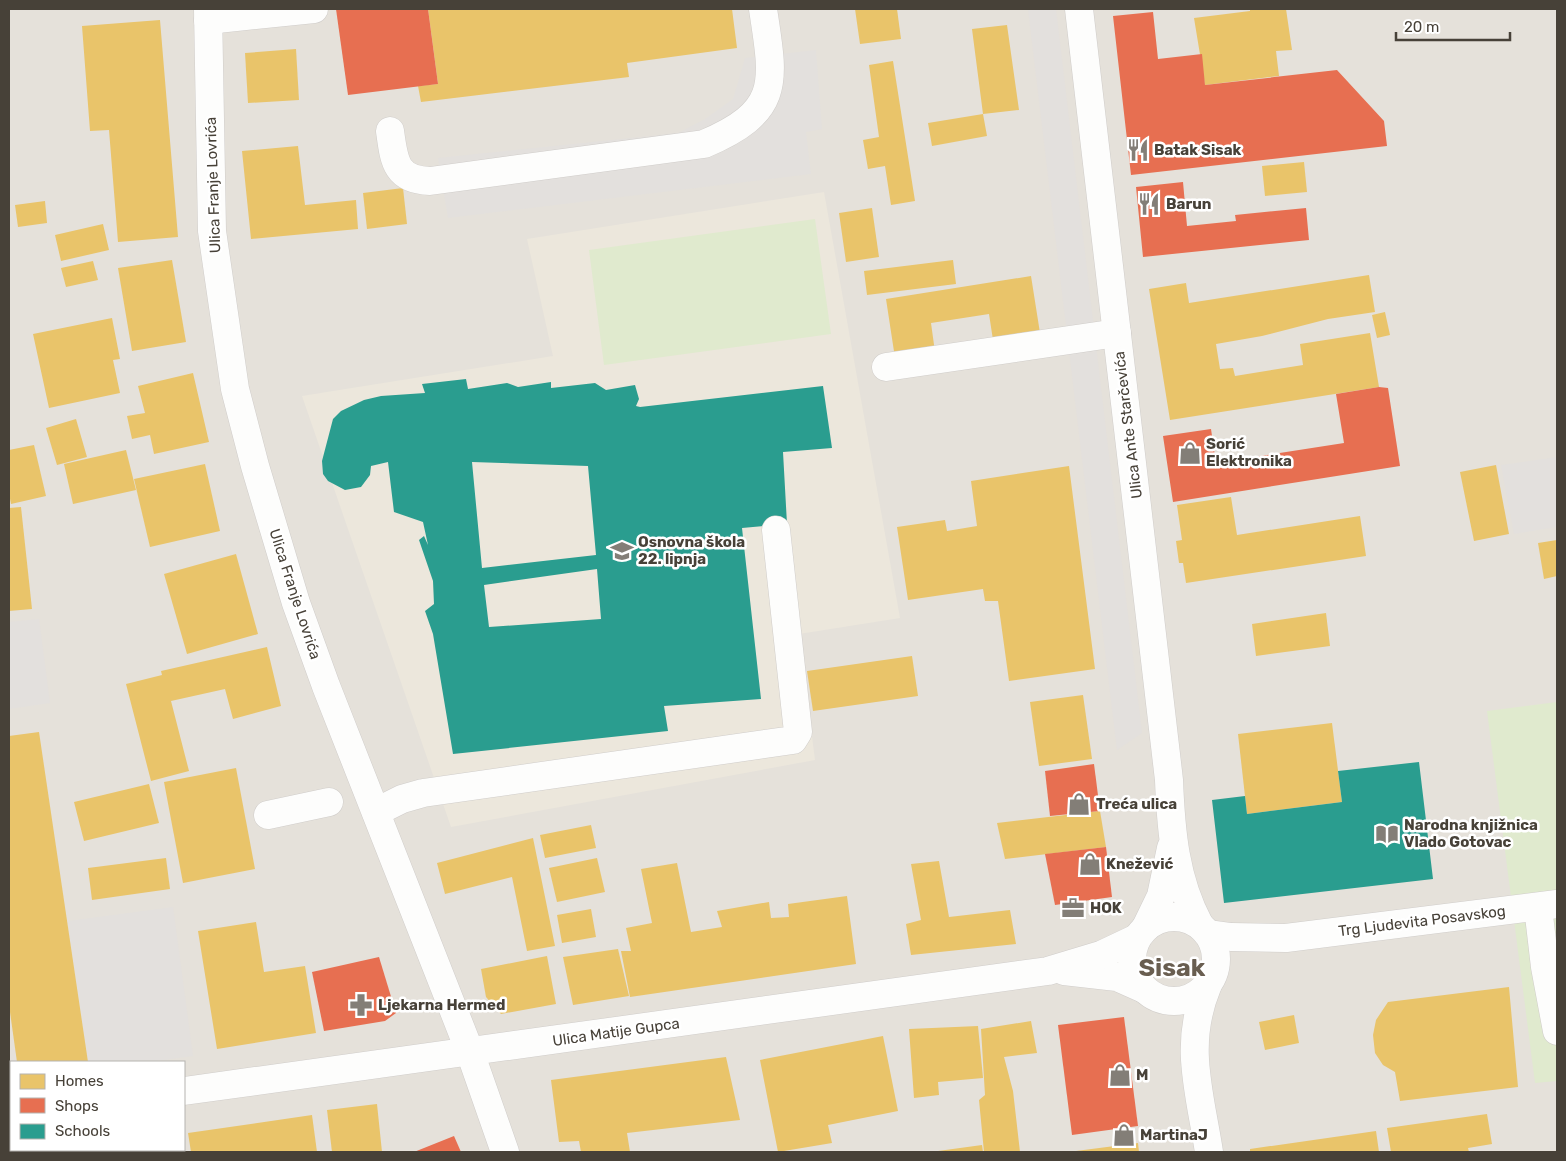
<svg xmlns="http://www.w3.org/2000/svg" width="1566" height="1161" font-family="Rubik,sans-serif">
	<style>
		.residential { fill: #e5e1da; fill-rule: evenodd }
		.education { fill: #ece7dc }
		.green { fill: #e0eace }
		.parking { fill: #e3e0dd }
		.homes { fill: #e9c46a }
		.shops { fill: #e76f51 }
		.schools { fill: #2a9d8f; fill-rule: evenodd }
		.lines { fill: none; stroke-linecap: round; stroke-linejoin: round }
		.minor-casing { stroke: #d0cdca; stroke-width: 29 }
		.minor { stroke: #fdfdfc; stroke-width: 28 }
		.labels { text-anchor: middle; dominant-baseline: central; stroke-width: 5; stroke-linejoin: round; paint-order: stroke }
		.poi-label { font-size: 15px; font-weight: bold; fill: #474138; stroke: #fff; text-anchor: start }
		.street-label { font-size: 15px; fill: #474138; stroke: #fff }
		.town-label { font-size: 25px; font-weight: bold; fill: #695e50; stroke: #fff }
	</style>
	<rect width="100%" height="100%" fill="#f2efec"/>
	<path class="residential" d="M9,9h1548v1143h-1548zM11,1062h173v88h-173z"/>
	<polygon class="education" points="824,192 900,618 799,634 815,760 451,827 302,396 553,356 527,239"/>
	<g class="green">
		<polygon points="815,219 831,334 604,365 589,250"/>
		<polygon points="1557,702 1557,1081 1535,1083 1487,711"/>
	</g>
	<g class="parking">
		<polygon points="1028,9 1056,9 1142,733 1117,750"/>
		<polygon points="816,50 822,129 806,132 811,174 448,218 438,158 678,133 705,119 733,99 745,58"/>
		<polygon points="1557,457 1557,527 1514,534 1501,465"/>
		<polygon points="39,619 50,703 9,709 9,622"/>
		<polygon points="173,907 193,1056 150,1062 87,1062 68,921"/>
	</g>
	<g class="homes">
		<polygon points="428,9 732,9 737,48 627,63 629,77 421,102 418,86 438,84"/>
		<polygon points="855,9 897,9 901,39 860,44"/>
		<polygon points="1250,9 1286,9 1292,50 1276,51 1279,76 1205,85 1194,18 1250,11"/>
		<polygon points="160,20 178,237 118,242 109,130 90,131 82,26"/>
		<polygon points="1007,25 1019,110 983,114 987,136 932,146 928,123 983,114 972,29"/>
		<polygon points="296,49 299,100 248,103 245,53"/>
		<polygon points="893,61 915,201 891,205 885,166 868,169 863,140 879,137 869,65"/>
		<polygon points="298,146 305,205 356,200 358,229 251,239 242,151"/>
		<polygon points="1304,162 1307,192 1265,196 1262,166"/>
		<polygon points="403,188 407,224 367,229 363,193"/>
		<polygon points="45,201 47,223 18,227 15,205"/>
		<polygon points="872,208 879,257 846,262 839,213"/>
		<polygon points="103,224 109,250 61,261 55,235"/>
		<polygon points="172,260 186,342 132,351 118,268"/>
		<polygon points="953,260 956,284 867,295 864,271"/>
		<polygon points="93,261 98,280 66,287 61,268"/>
		<polygon points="1369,275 1375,312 1328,319 1262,336 1216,344 1220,369 1233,368 1235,376 1303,365 1300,344 1370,333 1379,387 1170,420 1149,289 1186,283 1189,303"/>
		<polygon points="1031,276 1040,333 993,340 989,314 931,323 935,352 895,358 886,299"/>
		<polygon points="1385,312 1390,335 1377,338 1372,315"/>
		<polygon points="112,318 120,359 113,360 120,393 49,408 33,334"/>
		<polygon points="193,373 209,442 154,454 150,435 132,439 127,416 145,413 138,386"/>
		<polygon points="76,419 87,457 57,465 46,428"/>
		<polygon points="34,445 46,496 11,504 9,493 9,450"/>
		<polygon points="126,450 136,490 73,504 64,464"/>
		<polygon points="205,464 220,531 150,547 134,479"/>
		<polygon points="1496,465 1509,534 1474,541 1460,472"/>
		<polygon points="1069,466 1095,669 1009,681 998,601 985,601 983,589 908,600 897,527 945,520 947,531 977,526 971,481"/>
		<polygon points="1231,497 1237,535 1360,516 1366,556 1186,583 1183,563 1179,563 1176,541 1182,540 1177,505"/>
		<polygon points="21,507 32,609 9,611 9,508"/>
		<polygon points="1557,540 1557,576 1544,579 1538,543"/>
		<polygon points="236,554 258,634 187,654 164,574"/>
		<polygon points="1326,613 1330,646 1256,656 1252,624"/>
		<polygon points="267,647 281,706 233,719 225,689 171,701 189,771 151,781 126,684 162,675 161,671"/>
		<polygon points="912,656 918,696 813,711 807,671"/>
		<polygon points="1083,695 1092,759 1039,766 1030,702"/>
		<polygon points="1332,723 1342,802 1247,814 1238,734"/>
		<polygon points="39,732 88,1062 17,1062 9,1005 9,736"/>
		<polygon points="236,768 255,869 183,883 164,782"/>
		<polygon points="149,784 159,823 84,841 74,802"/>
		<polygon points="1100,811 1106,847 1005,859 997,823"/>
		<polygon points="591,825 596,848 545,858 540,835"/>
		<polygon points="533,838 555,946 527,951 512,877 445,894 437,863"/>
		<polygon points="166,858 170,889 92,900 88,868"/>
		<polygon points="597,858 605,892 557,902 549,868"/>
		<polygon points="939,861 949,917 1010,910 1016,944 911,955 906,924 921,920 911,864"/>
		<polygon points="677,863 691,932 722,927 717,911 769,902 771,918 789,917 788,904 847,896 856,964 630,997 621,951 631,951 626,928 652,923 641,869"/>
		<polygon points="591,909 596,937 562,943 557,915"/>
		<polygon points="256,922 264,972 305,966 316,1033 217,1049 198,931"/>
		<polygon points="618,949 629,996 573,1005 563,957"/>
		<polygon points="547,956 556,1004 501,1014 486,997 481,969"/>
		<polygon points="1509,987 1518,1087 1400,1101 1395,1072 1383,1065 1375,1053 1373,1035 1376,1020 1388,1002"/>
		<polygon points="1294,1015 1299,1043 1265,1050 1259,1022"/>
		<polygon points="1031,1021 1037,1053 1004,1057 1013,1091 1020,1152 984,1152 979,1100 985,1095 981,1029"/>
		<polygon points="978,1026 983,1078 938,1082 939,1095 914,1098 909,1029"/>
		<polygon points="883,1036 898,1111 828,1125 832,1143 778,1152 760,1060"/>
		<polygon points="726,1057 740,1120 627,1133 630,1152 581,1152 579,1141 559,1142 551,1080"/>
		<polygon points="377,1104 382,1152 332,1152 327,1110"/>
		<polygon points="1487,1114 1492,1144 1468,1148 1469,1152 1391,1152 1387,1128"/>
		<polygon points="312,1115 317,1152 191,1152 188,1133"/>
		<polygon points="1376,1131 1379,1152 1250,1152 1250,1149"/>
		<polygon points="1138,1143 1139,1152 1076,1152 1076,1151"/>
		<polygon points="982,1145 983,1152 938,1152 938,1151"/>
	</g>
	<g class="shops">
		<polygon points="336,9 428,9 438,84 348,95"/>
		<polygon points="1153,12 1158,59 1202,54 1205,85 1337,70 1384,121 1387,146 1131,175 1113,16"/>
		<polygon points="1183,182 1187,226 1236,221 1235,215 1306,208 1309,240 1143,257 1136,187"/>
		<polygon points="1379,387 1388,388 1400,466 1173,502 1163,436 1211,429 1216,463 1344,443 1336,394"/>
		<polygon points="1094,764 1100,811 1050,816 1045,771"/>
		<polygon points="1106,847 1112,897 1055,905 1045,854"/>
		<polygon points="379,957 396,1013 385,1021 324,1031 312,972"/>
		<polygon points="1124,1017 1138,1126 1072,1135 1058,1025"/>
		<polygon points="454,1136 461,1152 414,1152"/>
	</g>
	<g class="schools">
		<path d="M466,379l2,10 39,-6 11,4 33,-5v6l44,-5 11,7 29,-5 4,14 -3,7 4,1 183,-21 9,62 -49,4 4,72 -45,4 19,171 -97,7 4,25 -215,23 -20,-120 -8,-23 9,-7 -1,-23 -14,-41 5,-4 4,9 -5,-23 -29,-10 -6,-50 -17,4 -1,9 -9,12 -16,3 -17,-9 -5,-7 -1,-13 11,-42 8,-8 23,-11 17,-4 44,-3 -3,-9zM472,462l116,4 8,89 -114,13zM597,569l4,50 -112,8 -5,-42z"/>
		<polygon points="1419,762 1433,879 1224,903 1212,800 1245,796 1247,814 1342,802 1338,771"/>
	</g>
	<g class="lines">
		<defs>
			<g id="minor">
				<polyline points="208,9 212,231 235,389 255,466 296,603 326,686 470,1052 505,1152"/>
				<path d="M1079,9l90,771c2,51 6,99 30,144"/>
				<polyline points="208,20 314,9"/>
				<path d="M390,131c4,29 5,49 40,50l274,-37c78,-33 70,-62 59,-135"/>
				<polyline points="886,367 1117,333"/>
				<polyline points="376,812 402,799 423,793 793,740 798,732 776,530"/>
				<polyline points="268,815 329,802"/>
				<polyline points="1538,907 1545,967 1557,1031"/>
				<circle cx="1174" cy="959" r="42"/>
				<polyline points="1146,927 1161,896 1171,848"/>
				<polyline points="1209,934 1231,937 1286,938 1557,904"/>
				<polyline points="1064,971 1117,977 1144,989"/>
				<path d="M1207,987c-24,58 -7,106 2,165"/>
				<polyline points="184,1091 1048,971 1101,955 1137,938"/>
				<polyline points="9,1115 11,1115"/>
			</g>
		</defs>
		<use href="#minor" class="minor-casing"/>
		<use href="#minor" class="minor"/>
	</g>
	<defs>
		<symbol id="restaurant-bare" viewBox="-9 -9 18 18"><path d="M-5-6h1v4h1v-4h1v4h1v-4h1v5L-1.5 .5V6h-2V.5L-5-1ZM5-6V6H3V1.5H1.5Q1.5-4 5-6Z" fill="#837e77" stroke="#fff" stroke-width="2.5" paint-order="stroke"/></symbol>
		<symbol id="shop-bare" viewBox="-9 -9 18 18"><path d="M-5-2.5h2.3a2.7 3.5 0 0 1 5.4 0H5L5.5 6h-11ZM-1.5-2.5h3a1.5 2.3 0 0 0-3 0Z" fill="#837e77" stroke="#fff" stroke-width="2.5" paint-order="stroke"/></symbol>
		<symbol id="school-bare" viewBox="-9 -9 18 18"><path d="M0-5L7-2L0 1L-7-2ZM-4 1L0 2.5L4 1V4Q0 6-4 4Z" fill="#837e77" stroke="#fff" stroke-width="2.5" paint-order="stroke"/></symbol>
		<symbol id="library-bare" viewBox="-9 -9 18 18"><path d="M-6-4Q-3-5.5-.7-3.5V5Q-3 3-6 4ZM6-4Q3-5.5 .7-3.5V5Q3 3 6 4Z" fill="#837e77" stroke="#fff" stroke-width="2.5" paint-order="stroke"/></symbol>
		<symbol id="office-bare" viewBox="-9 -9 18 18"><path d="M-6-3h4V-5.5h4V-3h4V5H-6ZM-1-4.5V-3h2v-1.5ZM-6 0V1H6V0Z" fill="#837e77" stroke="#fff" stroke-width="2.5" paint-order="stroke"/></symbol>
		<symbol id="pharmacy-bare" viewBox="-9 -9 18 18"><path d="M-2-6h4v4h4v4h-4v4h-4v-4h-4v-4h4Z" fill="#837e77" stroke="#fff" stroke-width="2.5" paint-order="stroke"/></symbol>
	</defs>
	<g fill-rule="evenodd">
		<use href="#restaurant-bare" x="1122" y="134" width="32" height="32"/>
		<use href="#restaurant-bare" x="1133" y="188" width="32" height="32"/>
		<use href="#shop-bare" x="1174" y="437" width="32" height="32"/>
		<use href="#school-bare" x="606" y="535" width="32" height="32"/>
		<use href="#shop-bare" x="1063" y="788" width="32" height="32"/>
		<use href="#library-bare" x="1371" y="818" width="32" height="32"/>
		<use href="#shop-bare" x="1074" y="848" width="32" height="32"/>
		<use href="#office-bare" x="1057" y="892" width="32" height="32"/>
		<use href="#pharmacy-bare" x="345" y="989" width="32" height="32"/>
		<use href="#shop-bare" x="1104" y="1059" width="32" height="32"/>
		<use href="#shop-bare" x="1108" y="1119" width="32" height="32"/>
	</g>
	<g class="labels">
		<g class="poi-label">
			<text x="1154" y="150">Batak Sisak</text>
			<text x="1166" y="204">Barun</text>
			<text x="1206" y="444">Sorić<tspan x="1206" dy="17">Elektronika</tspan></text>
			<text x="638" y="542">Osnovna škola<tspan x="638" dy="17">22. lipnja</tspan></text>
			<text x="1096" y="804">Treća ulica</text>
			<text x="1404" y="825">Narodna knjižnica<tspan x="1404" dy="17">Vlado Gotovac</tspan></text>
			<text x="1106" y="864">Knežević</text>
			<text x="1090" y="908">HOK</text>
			<text x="378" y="1005">Ljekarna Hermed</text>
			<text x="1136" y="1075">M</text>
			<text x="1140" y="1135">MartinaJ</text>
		</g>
		<g class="street-label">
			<text transform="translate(213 185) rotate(-92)">Ulica Franje Lovrića</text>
			<text transform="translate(1128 425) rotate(-97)">Ulica Ante Starčevića</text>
			<text transform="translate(295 594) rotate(72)">Ulica Franje Lovrića</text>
			<text transform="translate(1422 921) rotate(-7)">Trg Ljudevita Posavskog</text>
			<text transform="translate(616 1032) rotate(-8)">Ulica Matije Gupca</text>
		</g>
		<g class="town-label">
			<text x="1172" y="967">Sisak</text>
		</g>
	</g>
	<rect width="1566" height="1161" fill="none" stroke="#474138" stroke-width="20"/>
	<rect x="10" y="1061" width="175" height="90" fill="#ffffff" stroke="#b5b3af"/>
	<rect x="20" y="1074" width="25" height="15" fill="#e9c46a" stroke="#b5b3af"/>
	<text x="55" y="1086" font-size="15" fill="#474138">Homes</text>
	<rect x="20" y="1098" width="25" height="15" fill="#e76f51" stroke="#b5b3af"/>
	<text x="55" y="1111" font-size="15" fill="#474138">Shops</text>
	<rect x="20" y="1124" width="25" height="15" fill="#2a9d8f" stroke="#b5b3af"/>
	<text x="55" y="1136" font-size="15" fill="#474138">Schools</text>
	<path d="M1396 32v8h114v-8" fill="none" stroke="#474138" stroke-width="2.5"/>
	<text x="1404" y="32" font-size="15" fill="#474138" stroke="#ffffff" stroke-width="4" paint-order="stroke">20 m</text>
</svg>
